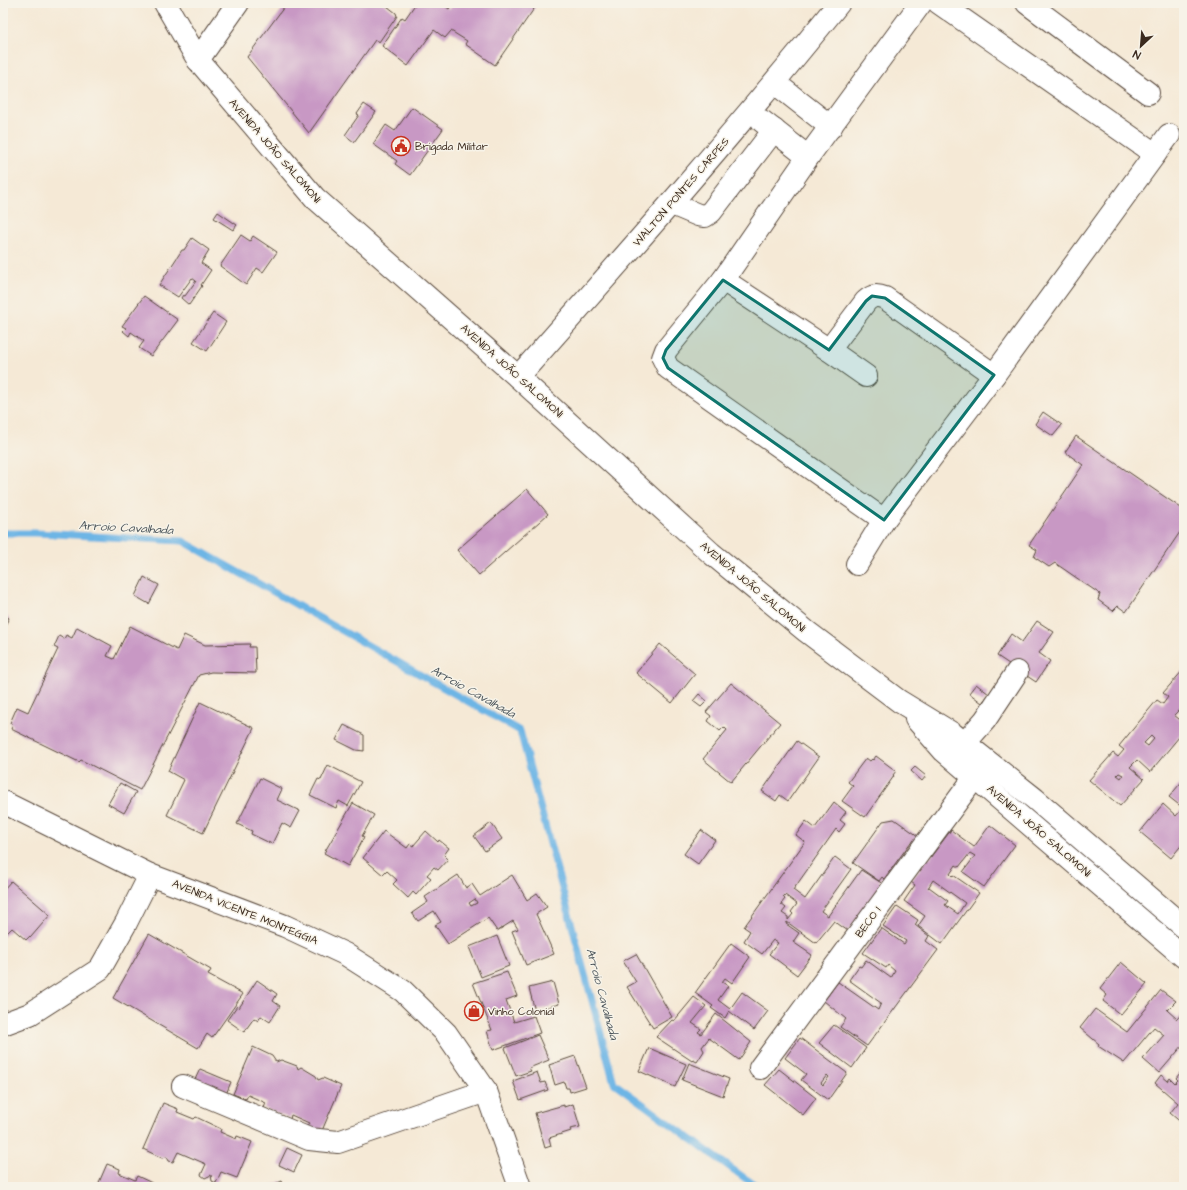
<svg xmlns="http://www.w3.org/2000/svg" width="1187" height="1190" font-family="'Architects Daughter',sans-serif">
	<style>
		.lines { fill: none; stroke-linecap: round; stroke-linejoin: round }
		.stream { stroke: #6db5e5; stroke-width: 7 }
		.building { fill: #c898c4; fill-rule: evenodd }
		.minor-casing { stroke: #57473a; stroke-width: 24 }
		.major-casing { stroke: #57473a; stroke-width: 24 }
		.minor { stroke: #fff; stroke-width: 22 }
		.major { stroke: #fff; stroke-width: 22 }
		.marked { fill: #0f766e; fill-opacity: 0.2; stroke: #0f766e; stroke-width: 3; stroke-linejoin: round }
		.labels { text-anchor: middle; dominant-baseline: central; stroke-width: 3; stroke-linejoin: round; paint-order: stroke }
		.poi-label { font-size: 11px; fill: #3b2a1e; stroke: #f7f3e8; text-anchor: start }
		.street-label { font-size: 11px; fill: #3b2a1e; stroke: #f7f3e8 }
		.water-label { font-size: 12px; font-style: italic; fill: #4a545a; stroke: #f7f3e8 }
	</style>
	<rect width="100%" height="100%" fill="#f7f3e8"/>
	<filter id="ink" filterUnits="userSpaceOnUse"><feTurbulence type="fractalNoise" baseFrequency=".025" numOctaves="2"/><feDisplacementMap in="SourceGraphic" scale="8" xChannelSelector="R" yChannelSelector="G"/><feConvolveMatrix kernelMatrix="1 2 1 2 8 2 1 2 1" color-interpolation-filters="sRGB"/></filter>
	<filter id="wash" filterUnits="userSpaceOnUse"><feTurbulence type="fractalNoise" baseFrequency=".012" numOctaves="4" result="noise"/><feDisplacementMap in="SourceGraphic" scale="16" xChannelSelector="R" yChannelSelector="G"/><feGaussianBlur stdDeviation="0.9" result="paint"/><feColorMatrix in="noise" values="0 0 0 0 0 0 0 0 0 0 0 0 0 0 0 0 0 1.4 0 .05"/><feComposite in="paint" operator="in"/></filter>
	<g filter="url(#wash)">
		<rect width="100%" height="100%" fill="#f5e9d6"/>
		<g class="lines">
			<polyline class="stream" points="3,533 36,533 183,541 520,731 614,1083 746,1179 759,1187"/>
		</g>
		<g id="blocks">
			<g class="building">
				<polygon points="287,3 383,3 396,13 397,16 379,42 375,40 309,133 247,57"/>
				<polygon points="416,3 441,3 449,9 451,6 447,3 538,3 495,65 465,44 467,41 451,31 445,38 434,30 408,66 382,46 402,17 405,19"/>
				<polygon points="364,104 376,112 354,142 345,135 359,115 357,114"/>
				<polygon points="412,107 443,129 410,175 395,164 397,161 373,144 386,125 395,131"/>
				<polygon points="218,212 237,225 233,230 214,218"/>
				<polygon points="241,235 250,241 253,236 277,252 263,272 257,268 246,285 220,266"/>
				<polygon points="192,238 209,250 201,263 211,270 201,285 202,286 189,305 181,298 183,295 185,296 196,281 192,278 178,297 159,285 182,250 184,250"/>
				<polygon points="144,296 178,320 151,356 139,348 144,341 131,332 129,336 123,331 126,328 122,326"/>
				<polygon points="213,313 226,322 207,351 193,342"/>
				<polygon points="1043,412 1062,425 1053,436 1035,424"/>
				<polygon points="1076,436 1184,510 1184,534 1180,532 1126,612 1118,606 1113,611 1098,600 1100,594 1055,563 1049,567 1034,557 1037,550 1029,545 1083,465 1065,452"/>
				<polygon points="527,489 548,514 479,575 457,550"/>
				<polygon points="144,577 159,585 149,604 135,596"/>
				<polygon points="3,614 9,618 3,629"/>
				<polygon points="1037,621 1054,632 1039,653 1050,661 1036,682 997,656 1011,634 1022,642"/>
				<polygon points="130,626 177,650 184,635 205,645 250,644 249,647 255,647 256,673 211,672 199,675 140,790 81,760 79,762 11,729 13,725 10,723 17,707 28,712 58,649 54,647 59,636 64,639 66,635 72,638 77,627 112,646 107,656 114,659"/>
				<polygon points="660,644 695,674 672,703 636,673"/>
				<path d="M1184,669v42l-3,-3 -7,7 10,8v8l-34,41 -13,-12 -7,7 14,12 -24,27 -31,-26 24,-27 5,4 6,-7 -5,-4 38,-46 6,4 5,-7 -5,-4zM1151,736l3,3 -6,7 -4,-3zM1119,773l4,2 -2,3 -4,-3z"/>
				<polygon points="731,683 780,723 731,782 703,759 727,730 724,727 720,731 708,721 711,716 706,712"/>
				<polygon points="976,684 989,694 982,703 969,693"/>
				<polygon points="699,694 707,701 701,707 693,701"/>
				<polygon points="200,702 254,728 203,833 167,815 184,780 168,771"/>
				<polygon points="344,725 364,735 364,751 356,750 336,740"/>
				<polygon points="797,741 819,757 788,801 780,795 776,801 762,791"/>
				<polygon points="876,756 896,771 893,775 894,776 865,817 842,801 853,786 848,782 866,758 870,761 872,759 873,760"/>
				<polygon points="328,765 361,782 348,806 339,801 336,808 310,795 318,779 321,780"/>
				<polygon points="915,767 926,776 922,781 911,771"/>
				<polygon points="260,778 282,789 277,800 300,811 291,828 282,823 272,844 251,834 252,831 237,824"/>
				<polygon points="1184,779 1184,842 1171,858 1140,832 1163,804 1176,816 1183,808 1169,797"/>
				<polygon points="120,783 136,792 124,813 108,804"/>
				<path d="M834,802l12,10 -6,8 5,4 -6,8 -3,-3 -43,61 12,9 30,-42 16,12 -30,42 7,5 33,-46 22,14 -35,47 -14,-10 -18,22 -29,-21 -1,2 13,9 -6,9 19,13 -15,20 -28,-21 9,-11 -5,-3 -11,14 -18,-13 6,-10 -6,-4 61,-85 -9,-7 10,-14 9,7zM785,895l12,9 -6,8 2,2 -5,6v-3l-6,-4 4,-5 -5,-4 4,-5 -2,-2z"/>
				<polygon points="353,803 374,815 362,836 364,837 348,866 324,853"/>
				<polygon points="894,819 918,836 913,843 911,842 884,879 882,877 879,881 853,863 883,821"/>
				<polygon points="491,823 502,839 485,851 474,836"/>
				<path d="M990,825l25,20 -31,42 -21,-15 12,-16 -5,-3 -11,14 -3,-2 -6,9 2,2 1,-1 26,18 -37,51 -24,-18 7,-10 -21,-15 11,-16 -4,-3 17,-26 2,2 21,-28 23,17zM933,880l32,23 -7,11 -13,-9 3,-4 -19,-14 -1,1z"/>
				<polygon points="701,830 715,840 698,864 684,854"/>
				<polygon points="384,831 407,848 410,844 413,846 426,831 438,842 439,840 449,848 444,855 448,859 438,870 434,867 427,875 431,878 416,895 413,892 408,898 393,884 397,880 387,871 383,875 363,858"/>
				<path d="M458,875l8,13 6,-4 8,12 32,-21 15,25 10,-7 10,14 -11,7 18,40 -28,11 -14,-34 6,-2 -5,-8 -16,10 -9,-13 -40,26 -13,-19 6,-3 -7,-11 -16,10 -6,-8 16,-11 -3,-5zM475,899l2,4 -6,3 -2,-3z"/>
				<polygon points="11,881 50,915 31,937 30,936 26,940 12,928 3,937 3,890"/>
				<polygon points="897,906 918,920 915,925 929,936 926,941 938,950 867,1046 840,1027 846,1019 824,1001 838,982 878,1010 881,1003 849,980 859,966 861,967 866,960 891,978 895,971 888,965 886,968 863,953 881,928 904,944 906,941 883,926"/>
				<polygon points="149,934 211,970 208,975 243,994 212,1038 207,1034 198,1048 113,998"/>
				<polygon points="497,936 509,966 481,977 469,947"/>
				<polygon points="731,943 750,957 732,983 725,978 722,982 728,986 718,1000 730,1009 742,992 768,1011 754,1030 729,1011 725,1018 711,1008 713,1006 695,993"/>
				<polygon points="636,954 672,1017 653,1028 627,987 636,982 623,961"/>
				<polygon points="1121,962 1147,984 1121,1015 1103,1001 1107,995 1100,989"/>
				<polygon points="507,972 517,996 506,1000 514,1022 534,1016 540,1033 493,1050 487,1031 492,1030 473,983"/>
				<polygon points="257,980 277,994 273,1001 280,1006 270,1022 261,1016 258,1021 254,1018 244,1032 227,1020 237,1006 239,1008"/>
				<polygon points="553,982 559,1004 535,1011 529,988"/>
				<polygon points="1161,990 1176,1001 1167,1010 1177,1019 1184,1011 1184,1044 1159,1073 1143,1059 1164,1035 1154,1027 1124,1063 1098,1046 1099,1044 1080,1028 1095,1009 1127,1032"/>
				<polygon points="694,997 706,1006 692,1023 701,1029 698,1032 701,1034 716,1014 751,1042 739,1060 709,1038 702,1047 704,1051 697,1062 693,1060 692,1061 656,1037 672,1020 674,1021"/>
				<polygon points="834,1025 866,1048 852,1068 819,1043"/>
				<polygon points="538,1035 549,1060 529,1068 531,1071 516,1076 505,1048"/>
				<path d="M800,1038l47,35 -19,27 -27,-20 5,-6 -21,-16zM827,1075l2,2 -6,8 -2,-2z"/>
				<polygon points="253,1047 272,1056 276,1062 281,1060 297,1066 298,1069 301,1067 316,1076 318,1080 323,1078 341,1086 321,1133 307,1127 309,1123 291,1115 290,1119 264,1108 266,1103 248,1095 246,1099 233,1094"/>
				<polygon points="649,1048 686,1064 675,1087 639,1071"/>
				<polygon points="575,1056 586,1087 570,1092 569,1088 566,1088 564,1082 555,1085 549,1065"/>
				<polygon points="689,1063 729,1079 723,1096 682,1080"/>
				<polygon points="200,1069 231,1082 224,1099 192,1086"/>
				<polygon points="779,1069 816,1098 803,1115 765,1085"/>
				<polygon points="537,1072 541,1083 545,1082 548,1090 520,1100 513,1081"/>
				<polygon points="1180,1073 1182,1075 1184,1073 1184,1125 1170,1113 1178,1103 1155,1083 1161,1075 1168,1081 1170,1078 1175,1083 1178,1080 1176,1078"/>
				<polygon points="163,1103 178,1109 177,1112 194,1119 196,1117 221,1129 220,1132 236,1139 237,1136 252,1142 237,1178 221,1172 216,1183 212,1181 211,1175 205,1178 201,1175 206,1164 178,1152 173,1162 169,1161 167,1157 162,1158 143,1149"/>
				<polygon points="573,1104 580,1127 570,1129 571,1131 549,1138 551,1146 545,1148 535,1113 564,1105 564,1107"/>
				<polygon points="287,1148 302,1155 294,1172 279,1165"/>
				<polygon points="107,1164 120,1169 119,1173 135,1180 137,1176 152,1183 150,1187 97,1187"/>
				<polygon points="282,1181 284,1187 268,1187"/>
				<polygon points="298,1183 299,1187 289,1187"/>
			</g>
		</g>
	</g>
	<g filter="url(#ink)">
		<use href="#blocks" fill-opacity="0" stroke="#57473a" stroke-width="1"/>
		<g class="lines">
			<defs>
				<g id="minor">
					<polyline points="939,3 1155,154"/>
					<polyline points="1027,3 1148,93"/>
					<polyline points="198,60 238,3"/>
					<polyline points="775,83 831,127"/>
					<polyline points="762,121 808,157"/>
					<polyline points="672,204 698,215 705,216 711,212 774,130"/>
					<polyline points="723,280 829,350 866,376"/>
					<path d="M829,350l37,-49c7,-6 11,-6 19,-3l109,77"/>
					<path d="M518,377c109,-123 218,-246 321,-374"/>
					<polyline points="884,520 668,368 663,358 666,350 723,280 808,157 921,3"/>
					<polyline points="857,564 884,520 994,375 1169,135"/>
					<polyline points="964,744 985,720 1017,672"/>
					<polyline points="3,1024 30,1014 100,969 126,923 150,875"/>
					<polyline points="760,1068 975,777"/>
					<polyline points="183,1086 309,1139 338,1142 486,1091"/>
				</g>
				<g id="major">
					<polyline points="165,3 198,60 315,198 518,377 711,553 806,631 899,701 953,734 1035,799 1184,927"/>
					<polyline points="916,719 944,751 1184,957"/>
					<polyline points="3,802 150,875 285,926 345,954 403,991 446,1033 486,1091 520,1187"/>
				</g>
			</defs>
			<use href="#minor" class="minor-casing"/>
			<use href="#major" class="major-casing"/>
			<use href="#minor" class="minor"/>
			<use href="#major" class="major"/>
		</g>
	</g>
	<path class="marked" d="M723,280l106,70 37,-49 6,-5 13,2 109,77 -110,145 -216,-152 -5,-10 3,-8z"/>
	<defs>
		<symbol id="civic-ring" viewBox="-11 -11 22 22"><circle r="9.5" fill="#f7f3e8" stroke="#c8321e" stroke-width="1.5"/><path d="M-.6-6.5H3V-4.5H.6V-3L4-1V1h2V6H-6V1h2V-1L-.6-3ZM-1.2 2.5V6h2.4V2.5Z" fill="#c8321e"/></symbol>
		<symbol id="shop-ring" viewBox="-11 -11 22 22"><circle r="9.5" fill="#f7f3e8" stroke="#c8321e" stroke-width="1.5"/><path d="M-5-2.5h2.3a2.7 3.5 0 0 1 5.4 0H5L5.5 6h-11ZM-1.5-2.5h3a1.5 2.3 0 0 0-3 0Z" fill="#c8321e"/></symbol>
	</defs>
	<g fill-rule="evenodd">
		<use href="#civic-ring" x="390" y="135" width="22" height="22"/>
		<use href="#shop-ring" x="463" y="1000" width="22" height="22"/>
	</g>
	<g class="labels">
		<g class="poi-label">
			<text x="415" y="146">Brigada Militar</text>
			<text x="488" y="1011">Vinho Colonial</text>
		</g>
		<g class="street-label">
			<text transform="translate(275 151) rotate(49)">AVENIDA JOÃO SALOMONI</text>
			<text transform="translate(681 192) rotate(-49)">WALTON PONTES CARPES</text>
			<text transform="translate(512 371) rotate(42)">AVENIDA JOÃO SALOMONI</text>
			<text transform="translate(753 587) rotate(40)">AVENIDA JOÃO SALOMONI</text>
			<text transform="translate(1039 831) rotate(41)">AVENIDA JOÃO SALOMONI</text>
			<text transform="translate(245 912) rotate(22)">AVENIDA VICENTE MONTEGGIA</text>
			<text transform="translate(868 922) rotate(-54)">BECO 1</text>
		</g>
		<g class="water-label">
			<text transform="translate(126 528) rotate(3)">Arroio Cavalhada</text>
			<text transform="translate(473 692) rotate(29)">Arroio Cavalhada</text>
			<text transform="translate(602 994) rotate(75)">Arroio Cavalhada</text>
		</g>
	</g>
	<rect width="1187" height="1190" fill="none" stroke="#f7f3e8" stroke-width="16"/>
	<g transform="translate(1141 46) rotate(206)" stroke="#f7f3e8" stroke-width="3" paint-order="stroke">
	<path d="M0-3L7 15L0 10L-7 15Z" fill="#3b2a1e"/>
	<text y="-6" font-size="11" font-weight="bold" text-anchor="middle" fill="#3b2a1e">N</text>
	</g>
</svg>
